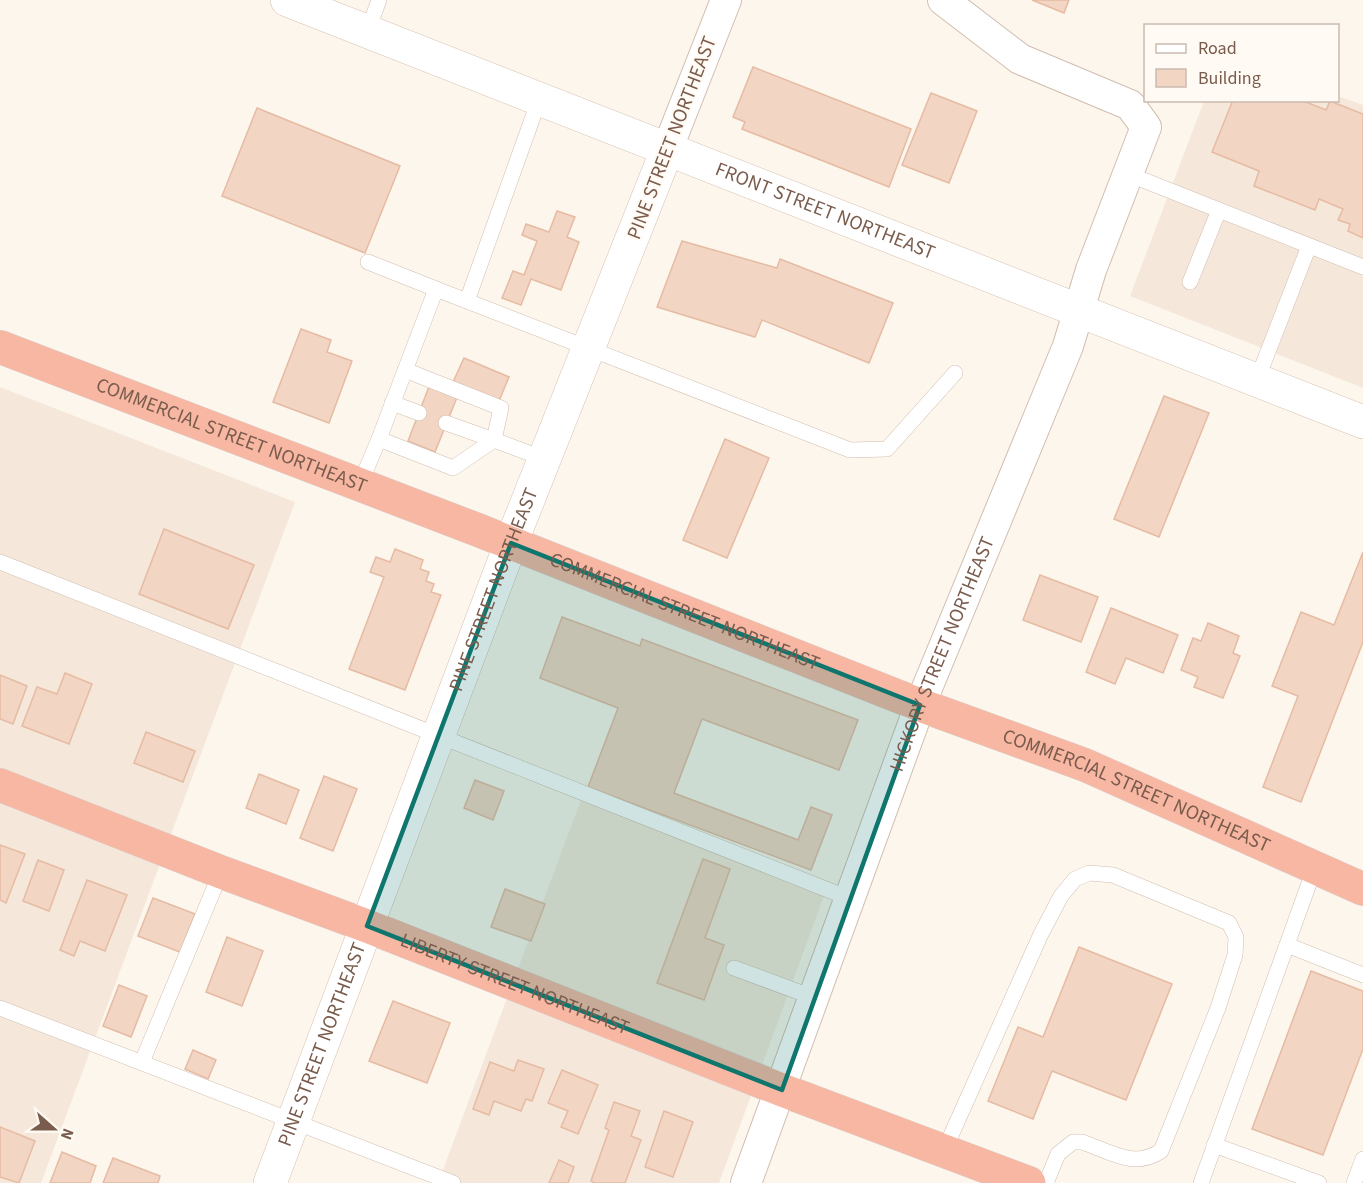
<svg xmlns="http://www.w3.org/2000/svg" width="1363" height="1183" font-family="'Source Sans 3',sans-serif">
	<style>
		.residential { fill: #f5e8da }
		.building { fill: #f3d5c3; stroke: #e6bba3; stroke-width: 1.5 }
		.lines { fill: none; stroke-linecap: round; stroke-linejoin: round }
		.lane-casing { stroke: #d1beb0; stroke-width: 16 }
		.street-casing { stroke: #d1beb0; stroke-width: 32 }
		.secondary-casing { stroke: #d6c0b0; stroke-width: 34 }
		.highway-casing { stroke: #dad1cd; stroke-width: 34 }
		.lane { stroke: #fff; stroke-width: 15 }
		.street { stroke: #fff; stroke-width: 30 }
		.secondary { stroke: #fff; stroke-width: 33 }
		.highway { stroke: #f7b7a3; stroke-width: 33 }
		.marked { fill: #0f766e; fill-opacity: 0.2; stroke: #0f766e; stroke-width: 4.5; stroke-linejoin: round }
		.labels { text-anchor: middle; dominant-baseline: central; stroke-width: 4.5; stroke-linejoin: round; paint-order: stroke }
		.street-label { font-size: 20px; fill: #7a5c4d; stroke: #fffaf3 }
	</style>
	<rect width="100%" height="100%" fill="#fdf6ec"/>
	<g class="residential">
		<polygon points="1338,96 1363,105 1363,388 1130,296 1204,101 1338,100"/>
		<polygon points="0,387 295,502 41,1183 0,1183"/>
		<polygon points="585,789 829,882 719,1183 438,1183"/>
	</g>
	<g class="building">
		<polygon points="1032,0 1069,0 1064,13"/>
		<polygon points="753,67 911,129 889,187 742,129 745,122 733,117"/>
		<polygon points="931,93 977,111 949,183 902,165"/>
		<polygon points="1233,100 1301,100 1326,110 1330,101 1363,114 1363,238 1348,231 1350,224 1338,220 1343,209 1319,199 1315,210 1254,186 1259,171 1212,152"/>
		<polygon points="257,108 400,166 365,253 222,196"/>
		<polygon points="557,211 575,217 567,237 579,242 561,290 531,279 521,305 502,298 513,271 524,275 537,241 522,235 526,224 549,232"/>
		<polygon points="682,241 777,268 780,259 893,303 869,363 762,320 755,337 657,307"/>
		<polygon points="301,329 331,340 327,352 352,361 329,423 273,402"/>
		<polygon points="464,358 509,377 499,401 453,382"/>
		<polygon points="430,384 458,395 435,452 408,441"/>
		<polygon points="1164,396 1209,413 1159,537 1114,519"/>
		<polygon points="725,439 769,458 727,558 683,540"/>
		<polygon points="164,529 254,565 228,629 139,594"/>
		<polygon points="395,549 423,560 420,569 429,572 426,581 434,584 431,592 441,595 405,690 349,669 384,577 370,572 376,557 390,562"/>
		<polygon points="1363,552 1363,642 1301,802 1263,787 1298,696 1272,686 1301,612 1334,625"/>
		<polygon points="1040,575 1098,597 1081,642 1023,620"/>
		<polygon points="1111,608 1178,635 1163,673 1126,658 1115,684 1086,672"/>
		<polygon points="562,617 640,646 642,639 858,720 839,770 702,719 674,793 798,840 811,807 832,815 811,870 588,787 618,708 540,678"/>
		<polygon points="1208,623 1239,636 1233,653 1240,656 1223,698 1194,687 1198,677 1181,670 1193,638 1201,641"/>
		<polygon points="65,673 92,684 69,744 22,726 37,687 57,694"/>
		<polygon points="0,675 27,686 13,724 0,719"/>
		<polygon points="146,732 195,751 183,782 134,763"/>
		<polygon points="259,774 299,790 286,824 246,808"/>
		<polygon points="324,776 357,789 333,851 300,838"/>
		<polygon points="475,780 504,791 493,820 464,808"/>
		<polygon points="0,845 25,854 6,903 0,900"/>
		<polygon points="703,859 730,869 705,938 724,945 704,1000 657,983"/>
		<polygon points="38,860 64,870 49,911 23,901"/>
		<polygon points="87,880 127,895 105,951 80,941 74,956 60,950"/>
		<polygon points="505,889 545,904 531,941 491,927"/>
		<polygon points="153,898 195,914 180,952 138,936"/>
		<polygon points="227,937 263,951 242,1006 206,992"/>
		<polygon points="1079,947 1172,984 1126,1100 1052,1071 1033,1119 988,1101 1018,1027 1043,1037"/>
		<polygon points="1311,971 1363,991 1363,1049 1323,1155 1252,1129"/>
		<polygon points="119,985 147,996 131,1037 103,1026"/>
		<polygon points="393,1001 450,1023 427,1083 369,1061"/>
		<polygon points="193,1050 216,1060 208,1079 185,1069"/>
		<polygon points="518,1060 544,1069 532,1101 526,1099 521,1111 494,1101 489,1115 473,1109 490,1062 514,1071"/>
		<polygon points="562,1070 598,1085 578,1134 561,1127 568,1111 548,1103"/>
		<polygon points="614,1102 640,1111 631,1136 641,1140 625,1183 595,1183 591,1181 609,1130 605,1128"/>
		<polygon points="664,1111 693,1122 673,1177 645,1167"/>
		<polygon points="0,1127 35,1141 19,1183 0,1177"/>
		<polygon points="62,1152 96,1166 90,1183 50,1183"/>
		<polygon points="113,1158 160,1176 158,1183 103,1183"/>
		<polygon points="559,1160 574,1167 568,1183 549,1183"/>
	</g>
	<g class="lines">
		<defs>
			<g id="lane">
				<polyline points="367,33 379,0"/>
				<polyline points="1128,174 1363,267"/>
				<polyline points="368,262 436,289"/>
				<polyline points="1190,282 1219,210"/>
				<polyline points="467,301 539,100"/>
				<polyline points="405,370 501,408 494,440 446,423"/>
				<polyline points="1257,380 1309,246"/>
				<polyline points="392,403 419,413"/>
				<polyline points="545,459 494,440 453,468 379,439 436,289 850,450 887,449 955,373"/>
				<polyline points="360,484 379,439"/>
				<polyline points="0,562 851,899"/>
				<polyline points="1287,945 1363,975"/>
				<polyline points="734,968 815,998"/>
				<polyline points="0,1008 453,1183"/>
				<polyline points="142,1062 221,872"/>
				<polyline points="1214,1145 1319,1183"/>
				<path d="M944,1151l97,-217 20,-38 14,-17 14,-6 24,2 116,48 7,14 -1,18 -17,53 -57,143c-27,18 -50,1 -79,-9h-9l-15,12 -12,29"/>
				<polyline points="1201,1183 1315,867"/>
				<polyline points="1354,1183 1363,1159"/>
			</g>
			<g id="street">
				<polyline points="667,150 726,0"/>
				<path id="s1" d="M746,1183l174,-478 148,-359 23,-76 55,-143 -16,-22 -110,-46 -77,-59"/>
			</g>
			<g id="secondary">
				<path id="s2" d="M287,0l1076,422"/>
				<path id="s3" d="M270,1183l241,-640 156,-393"/>
			</g>
			<g id="highway">
				<path id="s4" d="M0,347l478,183 442,175 165,60 278,124"/>
				<path id="s5" d="M0,785l221,87 146,54 415,164 247,93"/>
			</g>
		</defs>
		<use href="#lane" class="lane-casing"/>
		<use href="#street" class="street-casing"/>
		<use href="#secondary" class="secondary-casing"/>
		<use href="#highway" class="highway-casing"/>
		<use href="#lane" class="lane"/>
		<use href="#street" class="street"/>
		<use href="#secondary" class="secondary"/>
		<use href="#highway" class="highway"/>
	</g>
	<path class="marked" d="M511,543l409,162 -138,385 -415,-164z"/>
	<g class="labels">
		<g class="street-label">
			<text transform="translate(672 138) rotate(-69)">PINE STREET NORTHEAST</text>
			<text stroke="none"><textPath href="#s2" startOffset="578">FRONT STREET NORTHEAST</textPath></text>
			<text stroke="none"><textPath href="#s4" startOffset="248">COMMERCIAL STREET NORTHEAST</textPath></text>
			<text stroke="none"><textPath href="#s3" startOffset="634">PINE STREET NORTHEAST</textPath></text>
			<text stroke="none"><textPath href="#s4" startOffset="734">COMMERCIAL STREET NORTHEAST</textPath></text>
			<text stroke="none"><textPath href="#s1" startOffset="564">HICKORY STREET NORTHEAST</textPath></text>
			<text stroke="none"><textPath href="#s4" startOffset="1220">COMMERCIAL STREET NORTHEAST</textPath></text>
			<text stroke="none"><textPath href="#s5" startOffset="552">LIBERTY STREET NORTHEAST</textPath></text>
			<text stroke="none"><textPath href="#s3" startOffset="148">PINE STREET NORTHEAST</textPath></text>
		</g>
	</g>
	<rect x="1144" y="24" width="195" height="78" fill="#fffaf3" stroke="#cabbb1" stroke-width="1.5"/>
	<rect x="1156" y="44" width="30" height="9" fill="#ffffff" stroke="#cabbb1" stroke-width="1.5"/>
	<text x="1198" y="54" font-size="18" fill="#7a5c4d">Road</text>
	<rect x="1156" y="69" width="30" height="18" fill="#f3d5c3" stroke="#cabbb1" stroke-width="1.5"/>
	<text x="1198" y="84" font-size="18" fill="#7a5c4d">Building</text>
	<g transform="translate(54 1129) rotate(111)" stroke="#fffaf3" stroke-width="4.5" paint-order="stroke">
	<path d="M0-4.5L10 22L0 15L-10 22Z" fill="#7a5c4d"/>
	<text y="-9" font-size="16" font-weight="bold" text-anchor="middle" fill="#7a5c4d">N</text>
	</g>
</svg>
